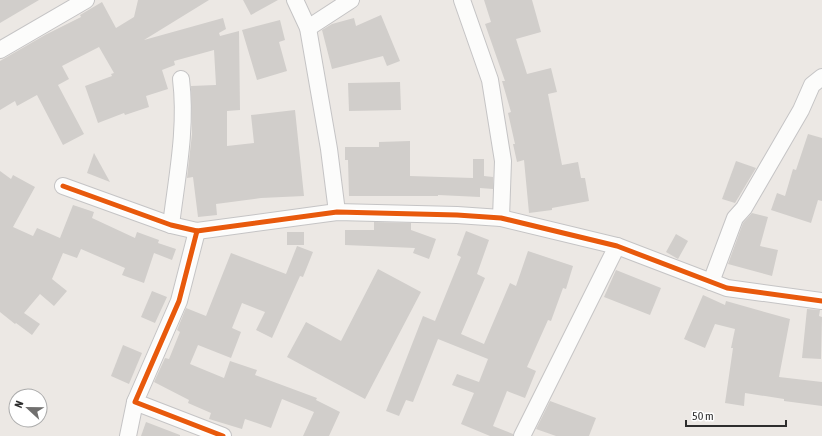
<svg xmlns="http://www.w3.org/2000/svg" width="822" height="436" font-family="'Asap Condensed',sans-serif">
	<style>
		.building { fill: #d1cecb }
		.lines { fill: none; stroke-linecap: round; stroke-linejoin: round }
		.street-casing { stroke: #c5c4c5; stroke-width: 18 }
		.street { stroke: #fcfcfb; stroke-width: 16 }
		.cycleway-casing { stroke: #fff; stroke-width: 8 }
		.cycleway { stroke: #e8590c; stroke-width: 5 }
	</style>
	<rect width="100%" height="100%" fill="#ece8e4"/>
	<g class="building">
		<polygon points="0,0 39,0 0,23"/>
		<polygon points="138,0 209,0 144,40 223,18 226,29 219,33 220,36 239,31 240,110 227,111 227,146 254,143 251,115 295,110 304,196 261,198 216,204 217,215 198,217 193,177 187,178 192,134 191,86 216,85 214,50 174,61 175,65 162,70 168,89 146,96 149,107 125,115 124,113 98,123 85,86 112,76 111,74 114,73 99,47 62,66 69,79 58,85 84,134 63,145 37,95 17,106 15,101 0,110 0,61 45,35 81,17 80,15 102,2 116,28 134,17"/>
		<polygon points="243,0 278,0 251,15"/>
		<polygon points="484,0 532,0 541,32 516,39 527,74 551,68 557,92 548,94 562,165 578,162 581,178 585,178 589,201 552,208 552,210 529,213 524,160 517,162 513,144 515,144 508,113 511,112 502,81 505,81 485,24 491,22"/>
		<polygon points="381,15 400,61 387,66 383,56 332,69 322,30 332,24 354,18 356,26"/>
		<polygon points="280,20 285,40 279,42 287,71 257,80 242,30"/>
		<polygon points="400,82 401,110 349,111 348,83"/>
		<polygon points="808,134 822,138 822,201 818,200 811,223 771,210 777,193 785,196 793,169 796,170"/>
		<polygon points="410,141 410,176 473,178 473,159 484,159 484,176 493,177 493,189 480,188 480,197 438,195 438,196 349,196 348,160 345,160 345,147 379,147 379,142"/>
		<polygon points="94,153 110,182 87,173"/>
		<polygon points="736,161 756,168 735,203 722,199"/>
		<polygon points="0,171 11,179 13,175 35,187 13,227 33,236 37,228 60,238 73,205 94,212 92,218 135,238 137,232 159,240 158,243 176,249 172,260 154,253 144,283 122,275 125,268 81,249 77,258 63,253 52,279 67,291 54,306 40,294 24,313 40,324 32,335 16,323 15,324 0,312"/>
		<polygon points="752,213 768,217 760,246 778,250 772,276 728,264 743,223"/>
		<polygon points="374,222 411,223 411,230 436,239 429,259 413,253 415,248 345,245 345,230 374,230"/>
		<polygon points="466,231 489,240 477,274 485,278 461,334 484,344 510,283 516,286 528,251 573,266 566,289 563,288 551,321 548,320 527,367 536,371 525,398 507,391 493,426 513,434 513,436 490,436 461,424 474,393 452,385 457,374 479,382 488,359 438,339 413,402 406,400 399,416 386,411 423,316 435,321 461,257 457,255"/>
		<rect x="287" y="232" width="17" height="13"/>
		<polygon points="676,234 688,241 678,259 666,252"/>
		<polygon points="297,246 313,252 303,277 300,276 272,338 256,330 265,312 242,303 232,328 241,332 231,358 198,345 190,364 224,378 230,361 257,370 255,375 317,398 316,400 340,412 329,436 303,436 314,412 282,399 271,428 245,419 242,429 209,419 211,413 188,403 189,400 154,382 165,358 169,359 180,332 177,330 186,308 206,316 231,253 286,274"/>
		<polygon points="378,269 421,292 365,399 287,357 306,322 341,341"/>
		<polygon points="616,270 661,288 650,315 604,297"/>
		<polygon points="152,291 167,297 155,323 141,317"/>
		<polygon points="703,295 725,305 726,301 790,319 779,377 822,382 822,406 784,401 784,399 745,393 744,406 725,403 733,348 731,348 735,329 715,324 705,348 684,339"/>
		<polygon points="807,309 820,310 819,316 822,317 821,359 802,358"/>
		<polygon points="123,345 142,353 129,384 111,376"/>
		<polygon points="550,401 596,418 589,436 556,436 536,429"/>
		<polygon points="146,422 180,435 180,436 141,436"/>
	</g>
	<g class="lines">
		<defs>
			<g id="street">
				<polyline points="295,0 308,28 329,149 337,212"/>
				<polyline points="462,0 490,80 503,161 501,218"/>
				<polyline points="308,28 351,0"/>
				<polyline points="0,50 86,0"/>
				<polyline points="63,186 171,225 197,231 337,212 457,215 501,218 617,246 727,288 822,301"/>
				<path d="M171,225c6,-49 16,-97 10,-146"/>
				<polyline points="197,231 179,301 135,402 223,436"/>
				<polyline points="711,282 735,218 744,208 801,110 812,85 822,77"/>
				<polyline points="128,436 135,402"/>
				<polyline points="522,436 617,246"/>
			</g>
		</defs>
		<use href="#street" class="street-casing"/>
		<use href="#street" class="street"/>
		<defs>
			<g id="cycleway">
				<polyline points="63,186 171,225 197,231 337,212 457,215 501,218 617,246 727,288 822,301"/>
				<polyline points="197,231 179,301 135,402 223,436"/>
			</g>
		</defs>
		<use href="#cycleway" class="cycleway-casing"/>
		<use href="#cycleway" class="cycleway"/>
	</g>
	<g transform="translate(28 408) rotate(292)"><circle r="19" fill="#ffffff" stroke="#ababab"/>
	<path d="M0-3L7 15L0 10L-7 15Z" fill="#706f6e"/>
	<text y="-6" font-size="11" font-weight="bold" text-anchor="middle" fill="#2e2e2e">N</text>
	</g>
	<path d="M686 420v6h100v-6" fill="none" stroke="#2e2e2e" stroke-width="2"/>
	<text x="692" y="420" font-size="12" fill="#2e2e2e" stroke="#ffffff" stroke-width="3" paint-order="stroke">50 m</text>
</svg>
